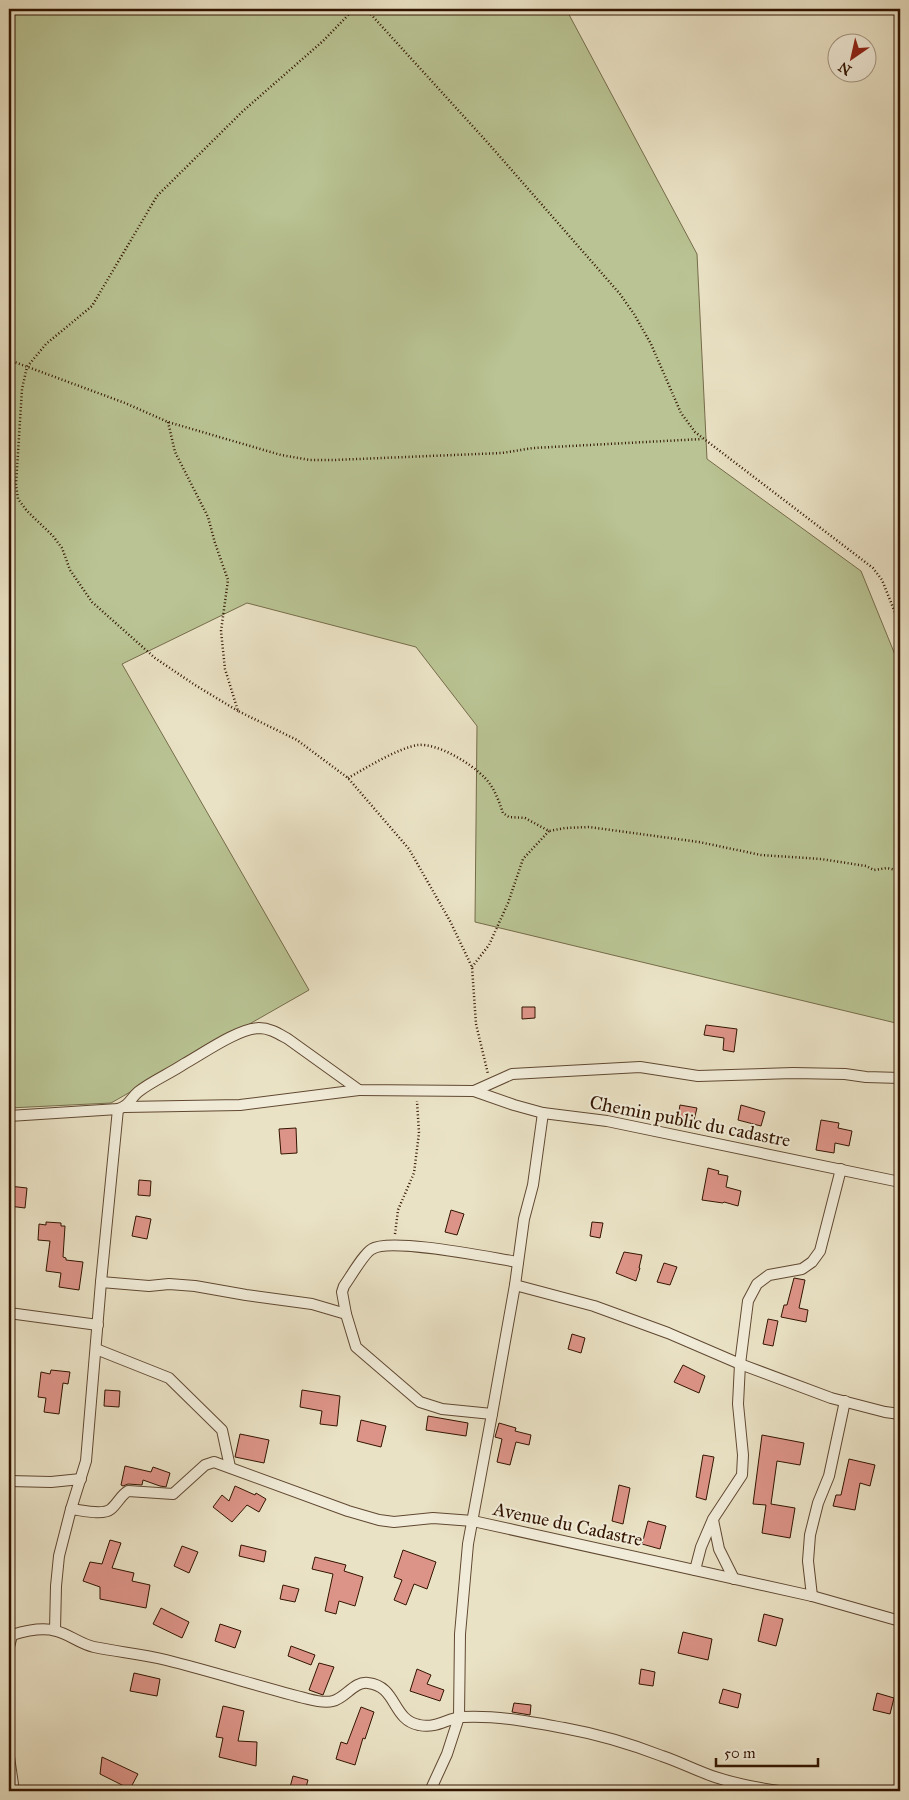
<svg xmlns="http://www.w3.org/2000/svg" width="909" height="1800" font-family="'IM FELL Great Primer',serif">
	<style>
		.green { fill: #b9c393; stroke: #766c4a }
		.building { fill: #dd9488; stroke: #321400 }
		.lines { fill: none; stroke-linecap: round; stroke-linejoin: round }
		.minor-casing { stroke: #604831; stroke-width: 12 }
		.path { stroke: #321400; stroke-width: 2.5; stroke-dasharray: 1 2.5; stroke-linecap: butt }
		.minor { stroke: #f1ecd9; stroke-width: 10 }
		.labels { text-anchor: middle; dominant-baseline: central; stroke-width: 4; stroke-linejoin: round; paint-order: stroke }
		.street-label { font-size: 19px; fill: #321400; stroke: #f1ecd9 }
	</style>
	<rect width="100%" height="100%" fill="#eae2c5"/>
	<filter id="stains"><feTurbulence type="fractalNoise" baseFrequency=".004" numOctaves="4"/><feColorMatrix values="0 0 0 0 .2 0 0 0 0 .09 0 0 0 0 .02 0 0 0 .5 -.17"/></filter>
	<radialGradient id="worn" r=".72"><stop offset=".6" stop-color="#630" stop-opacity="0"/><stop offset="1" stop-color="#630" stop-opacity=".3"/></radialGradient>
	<polygon class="green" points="9,9 566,9 697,254 707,459 861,571 900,667 900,1024 475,922 477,726 416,647 247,603 122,664 309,990 111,1103 9,1108"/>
	<g class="building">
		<polygon points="522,1007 535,1007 535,1018 522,1019"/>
		<polygon points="706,1025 737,1029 734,1052 723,1050 724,1038 704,1035"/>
		<polygon points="680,1105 697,1108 694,1120 678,1117"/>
		<polygon points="741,1105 765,1112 761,1126 738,1120"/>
		<polygon points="821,1120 839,1123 838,1128 852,1131 849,1146 835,1143 834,1153 816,1150"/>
		<polygon points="296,1128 297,1153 281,1154 279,1129"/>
		<polygon points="708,1168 719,1171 718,1174 728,1176 726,1187 741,1191 738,1206 724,1202 723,1203 702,1200"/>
		<polygon points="139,1180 151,1181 150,1196 138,1195"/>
		<polygon points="9,1186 27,1188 25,1208 9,1206"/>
		<polygon points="451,1210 464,1214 457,1235 445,1232"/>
		<polygon points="136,1216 151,1219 147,1239 132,1236"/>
		<polygon points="46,1222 61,1223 61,1226 65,1226 63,1257 66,1258 66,1260 83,1262 79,1290 59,1287 61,1273 46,1271 50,1241 38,1240 39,1224 46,1225"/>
		<polygon points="592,1222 603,1223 600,1238 590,1236"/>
		<polygon points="624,1252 642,1255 639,1268 640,1268 636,1281 616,1273"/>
		<polygon points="664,1263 677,1267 670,1285 657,1282"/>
		<polygon points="794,1278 805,1280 799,1308 808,1310 806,1322 781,1317 784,1305 787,1305"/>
		<polygon points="768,1319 778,1321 773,1346 763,1344"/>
		<polygon points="572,1334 585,1338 581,1353 568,1349"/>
		<polygon points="683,1365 705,1376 699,1393 674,1382"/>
		<polygon points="51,1370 70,1372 68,1384 63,1383 59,1414 44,1412 46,1398 38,1397 41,1372 50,1374"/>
		<polygon points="105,1390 120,1391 119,1407 104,1406"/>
		<polygon points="302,1390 340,1396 337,1426 320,1424 322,1411 300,1407"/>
		<polygon points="428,1416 468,1423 466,1436 426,1430"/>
		<polygon points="361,1420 386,1426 381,1447 357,1441"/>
		<polygon points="499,1423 516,1428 515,1431 531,1435 529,1445 516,1442 510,1465 497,1462 502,1439 495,1437"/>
		<polygon points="240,1434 269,1440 264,1463 235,1457"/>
		<polygon points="762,1435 804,1443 800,1465 777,1461 771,1504 795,1508 790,1538 762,1533 766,1505 753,1504"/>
		<polygon points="703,1455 714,1457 706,1500 696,1497"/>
		<polygon points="849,1459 875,1465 870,1486 860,1483 855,1510 833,1506 836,1495 841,1495"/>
		<polygon points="125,1466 151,1472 153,1467 170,1473 166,1487 160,1486 143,1480 142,1485 128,1484 123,1486 121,1485"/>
		<polygon points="619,1485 630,1488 623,1524 612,1521"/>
		<polygon points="235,1486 255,1495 256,1493 266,1499 259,1512 247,1505 232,1522 213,1507 222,1495 229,1501"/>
		<polygon points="648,1521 666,1526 660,1549 642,1544"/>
		<polygon points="110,1540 121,1543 112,1568 134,1573 132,1581 150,1585 146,1608 100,1599 100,1587 83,1581 90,1562 102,1564"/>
		<polygon points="241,1545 266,1551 264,1562 239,1556"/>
		<polygon points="182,1546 198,1552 189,1573 174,1566"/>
		<polygon points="403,1550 436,1562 427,1589 414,1584 406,1605 394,1600 402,1580 394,1577"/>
		<polygon points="315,1557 346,1565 344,1571 363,1577 355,1606 339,1601 336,1614 325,1611 333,1574 312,1569"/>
		<polygon points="283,1585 299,1589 295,1602 280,1599"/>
		<polygon points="161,1608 189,1622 182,1638 153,1624"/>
		<polygon points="764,1614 783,1619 776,1646 758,1641"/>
		<polygon points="220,1624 241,1631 235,1648 215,1641"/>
		<polygon points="683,1632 712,1639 708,1660 678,1653"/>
		<polygon points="291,1646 315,1655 311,1665 288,1656"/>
		<polygon points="319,1663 334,1667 323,1695 309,1690"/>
		<polygon points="417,1669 431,1675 427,1684 444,1690 440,1701 410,1691"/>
		<polygon points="641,1669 655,1672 653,1686 639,1684"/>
		<polygon points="134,1673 160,1679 157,1696 130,1691"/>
		<polygon points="723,1689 741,1694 738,1708 719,1703"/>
		<polygon points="877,1693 894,1698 890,1714 873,1710"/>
		<polygon points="514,1703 531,1705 530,1715 512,1712"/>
		<polygon points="223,1706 244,1711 238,1741 257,1742 256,1766 219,1757 223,1738 216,1737"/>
		<polygon points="361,1707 374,1712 365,1739 363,1738 355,1765 336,1759 341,1742 347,1744"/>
		<polygon points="102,1757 138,1774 130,1789 100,1774"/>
		<polygon points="293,1776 308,1780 305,1791 289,1791"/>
	</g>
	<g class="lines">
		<defs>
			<g id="minor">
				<polyline points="474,1091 514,1105 543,1113 607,1121 900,1182"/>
				<polyline points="125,1107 240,1105 359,1090"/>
				<path d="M9,1116l109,-7c11,-3 12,-10 20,-17 14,-11 31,-18 46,-28 20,-11 53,-35 75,-36 11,0 20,6 29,11l71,51 115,1 38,-17 128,-7 58,9 95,-3 52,1 21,3 34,1"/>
				<polyline points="101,1282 149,1286 169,1284 195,1286 246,1295 312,1304 346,1314 356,1347 420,1402 442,1409 492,1414 515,1285 524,1219 533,1185 543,1113"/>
				<polyline points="515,1285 594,1306 668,1333 740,1364 831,1398 885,1412 900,1414"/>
				<polyline points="9,1313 98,1325"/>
				<path d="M346,1314l-4,-22 2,-6c6,-8 20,-33 28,-37 18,-12 120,9 146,13"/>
				<polyline points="96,1349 169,1378 222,1430 230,1467"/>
				<polyline points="9,1481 51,1482 81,1479"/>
				<path d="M71,1509c10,1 32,7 40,0 7,-6 10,-14 17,-18l45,3 32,-29 9,-3 134,49 31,9 15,2 39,-4 40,3 339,75 88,25"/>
				<polyline points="713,1520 719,1549 734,1579"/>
				<polyline points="695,1570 701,1547 713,1519 742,1475 743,1455 738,1404 740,1364 748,1301 757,1284 769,1275 802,1269 812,1262 820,1251 841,1169"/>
				<polyline points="812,1596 808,1561 810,1535 818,1503 829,1476 845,1401"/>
				<polyline points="55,1630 56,1586 59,1556 71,1509 86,1461 101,1282 118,1109"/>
				<path d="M9,1647l3,-12c13,-4 31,-8 44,-4 13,3 24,13 38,16 24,5 48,7 72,13 48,12 95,27 142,39 8,2 17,4 25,2 13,-3 21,-20 35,-18 29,3 24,37 51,42 18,4 28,-7 43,-8 34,-2 69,5 102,11 33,6 67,16 98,28 18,6 35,15 53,21 21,7 43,11 64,14"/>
				<polyline points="9,1757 14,1791"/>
				<polyline points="430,1791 447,1754 459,1717 460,1634 468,1544 492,1414"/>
			</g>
		</defs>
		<use href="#minor" class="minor-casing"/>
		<g class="path">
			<polyline points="366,9 488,143 620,294 634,314 651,344 681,413 695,432 873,568 882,580 900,625"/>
			<polyline points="9,360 125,403 168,422 281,455 310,460 334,460 502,453 533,448 702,439"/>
			<polyline points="168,422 175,452 208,517 215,543 228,580 221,631 225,669 238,711 297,740 348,778 409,849 450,921 472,967 476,1024 488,1074"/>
			<polyline points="238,711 195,685 155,658 92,602 70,570 62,548 53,536 27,511 18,499 16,485 22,389 27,367 46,344 92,306 157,196 243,111 323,41 354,9"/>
			<path d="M348,778c18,-10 50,-30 70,-33 20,-2 54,19 67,33 9,9 14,23 18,35l6,4 16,1 24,13 16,-3 24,-1 110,15 62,13 60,4 45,7 8,4 13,-2 13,3"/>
			<polyline points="472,967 489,945 508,903 523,859 549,831"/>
			<polyline points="395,1234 398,1210 414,1173 419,1133 417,1101"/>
		</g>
		<use href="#minor" class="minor"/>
	</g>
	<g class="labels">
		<g class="street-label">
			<text transform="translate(690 1121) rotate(11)">Chemin public du cadastre</text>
			<text transform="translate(568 1524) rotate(12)">Avenue du Cadastre</text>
		</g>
	</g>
	<rect width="909" height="1800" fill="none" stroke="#eae2c5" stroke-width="30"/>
	<rect x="10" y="10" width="889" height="1780" fill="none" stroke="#321400" stroke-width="2.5"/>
	<rect x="15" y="15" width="879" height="1770" fill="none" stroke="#321400"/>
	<g transform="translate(852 58) rotate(214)"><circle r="24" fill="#f1ecd9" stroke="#a59682"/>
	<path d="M0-4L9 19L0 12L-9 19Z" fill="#8f2418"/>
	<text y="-8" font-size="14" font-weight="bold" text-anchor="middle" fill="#321400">N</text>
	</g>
	<path d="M716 1758v8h102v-8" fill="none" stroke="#321400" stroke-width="2.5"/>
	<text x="724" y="1758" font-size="15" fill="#321400" stroke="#f1ecd9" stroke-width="4" paint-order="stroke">50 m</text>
	<rect width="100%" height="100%" filter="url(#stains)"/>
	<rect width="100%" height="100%" fill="url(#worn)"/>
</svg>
